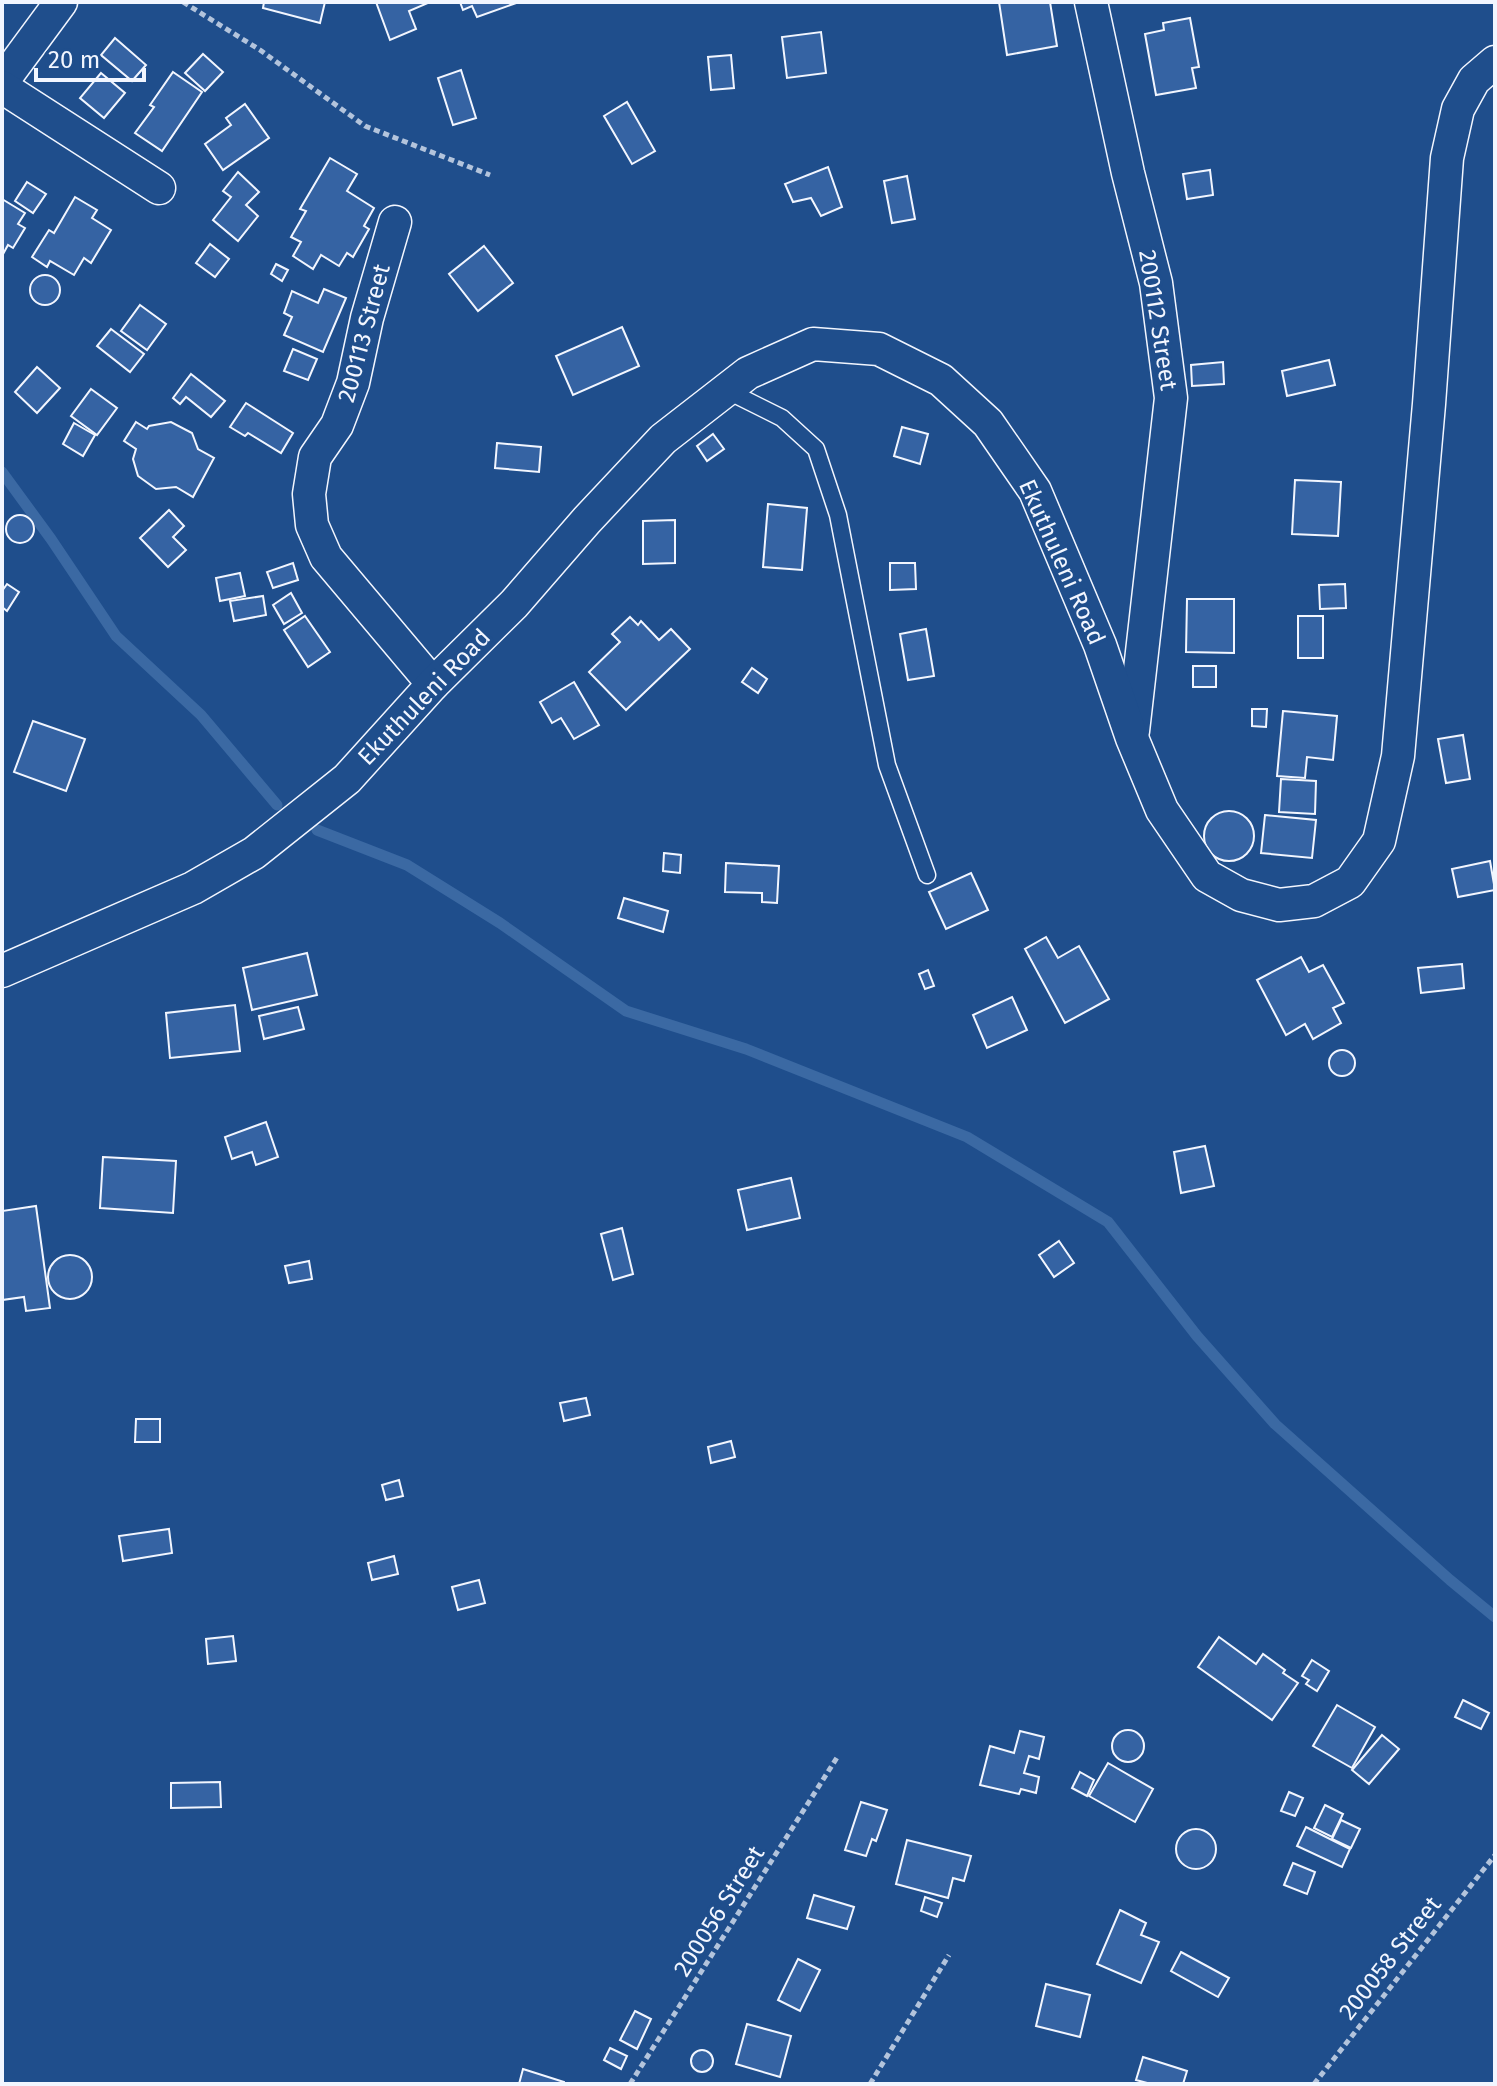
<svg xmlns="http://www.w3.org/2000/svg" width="1497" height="2086" font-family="'Fira Sans',sans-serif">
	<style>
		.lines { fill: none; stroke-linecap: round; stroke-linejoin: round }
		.stream { stroke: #3b69a3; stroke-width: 11 }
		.building { fill: #3563a3; stroke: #f2f6ff; stroke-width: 2 }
		.lane-casing { stroke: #f2f6ff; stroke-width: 19 }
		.street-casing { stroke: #f2f6ff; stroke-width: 35 }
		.path { stroke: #b3c4dc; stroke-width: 5; stroke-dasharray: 6 4; stroke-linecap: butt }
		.lane { stroke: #1f4e8c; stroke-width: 16 }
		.street { stroke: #1f4e8c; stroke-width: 32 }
		.labels { text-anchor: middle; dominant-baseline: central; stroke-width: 6; stroke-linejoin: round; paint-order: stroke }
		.street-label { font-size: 24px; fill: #f2f6ff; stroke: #1f4e8c }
	</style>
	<rect width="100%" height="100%" fill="#1f4e8c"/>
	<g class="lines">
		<g class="stream">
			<polyline points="2,472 51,539 116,636 201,715 277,805"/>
			<polyline points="317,830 407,865 500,923 626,1011 746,1049 967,1137 1108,1222 1197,1336 1275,1424 1450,1580 1495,1617"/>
		</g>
	</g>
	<g class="building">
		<polygon points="264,2 325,2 320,23 263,8"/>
		<polygon points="376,2 427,2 428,3 409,11 416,29 390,40"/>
		<polygon points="460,2 519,2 477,17 472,6 463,10"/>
		<polygon points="999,2 1050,2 1057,46 1007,55"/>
		<polygon points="1190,18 1199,67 1192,68 1196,88 1156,95 1145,34 1164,30 1163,23"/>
		<polygon points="821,32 826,73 787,78 782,37"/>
		<polygon points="115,38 146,65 132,81 101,55"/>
		<polygon points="203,54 223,72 205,91 185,73"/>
		<polygon points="731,55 734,88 711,90 708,57"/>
		<polygon points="461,70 476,118 453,125 438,78"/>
		<polygon points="173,72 202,92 162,151 135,133 154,107 150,105"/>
		<polygon points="101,73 125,93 104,118 80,98"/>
		<polygon points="627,102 655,151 632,164 604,116"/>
		<polygon points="245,104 269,138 223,170 205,144 231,125 226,118"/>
		<polygon points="330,158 357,174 347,191 374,208 364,226 369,229 353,257 347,253 339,266 321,255 313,269 293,256 301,242 291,237 306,211 300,209"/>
		<polygon points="828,167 842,207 821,216 811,198 793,202 785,184"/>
		<polygon points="1210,170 1213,195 1187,199 1183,174"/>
		<polygon points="238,172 259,192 246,205 258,216 238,241 213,220 231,197 223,191"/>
		<polygon points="907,176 915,219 892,223 884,181"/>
		<polygon points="27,182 46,194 33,213 15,201"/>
		<polygon points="75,197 97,210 92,218 111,230 91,263 84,258 74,275 50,261 47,267 32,257 49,230 54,233"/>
		<polygon points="2,199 25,213 18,224 25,228 13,248 8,245 2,256"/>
		<polygon points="210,244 229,259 215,277 196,263"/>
		<polygon points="484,246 513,283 478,311 449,274"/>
		<polygon points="276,264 288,270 282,281 271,274"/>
		<circle cx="45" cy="290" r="15"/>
		<polygon points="324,289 346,298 323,352 284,335 292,317 284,313 292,291 318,303"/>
		<polygon points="140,305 166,324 147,350 121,331"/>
		<polygon points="622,327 639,366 573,395 556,356"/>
		<polygon points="111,329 144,354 130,372 97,346"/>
		<polygon points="293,349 317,359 308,380 284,371"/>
		<polygon points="1329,360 1335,385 1287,396 1282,371"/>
		<polygon points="1223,362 1224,384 1192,386 1191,365"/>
		<polygon points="37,367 60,388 37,413 15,392"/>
		<polygon points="191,374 225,401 211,417 186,397 180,404 173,398"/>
		<polygon points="91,389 117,408 97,435 71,416"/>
		<polygon points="246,403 293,433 281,453 248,433 245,436 230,427"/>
		<polygon points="136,422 147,429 149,426 171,422 192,433 198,449 214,458 193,497 176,487 156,489 138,476 133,459 136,449 124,441"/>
		<polygon points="74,423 95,435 83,456 63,444"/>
		<polygon points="902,427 928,434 920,464 894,456"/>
		<polygon points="713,434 724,449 707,461 697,446"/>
		<polygon points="497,443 541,447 539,472 495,468"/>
		<polygon points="1295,480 1341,482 1338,536 1292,534"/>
		<polygon points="768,504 807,508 802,570 763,567"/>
		<polygon points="169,510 184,526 173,537 186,550 168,567 140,538"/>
		<circle cx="20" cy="529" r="14"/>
		<polygon points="675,520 675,563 643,564 643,521"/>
		<polygon points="293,563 298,580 273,588 267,572"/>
		<polygon points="890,563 915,563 916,589 890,590"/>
		<polygon points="240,573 245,596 220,601 216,578"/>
		<polygon points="7,584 19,592 7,611 2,607 2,591"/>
		<polygon points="1345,584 1346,608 1320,609 1319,585"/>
		<polygon points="291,593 302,613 284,624 273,605"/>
		<polygon points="263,596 266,615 234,621 230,601"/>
		<polygon points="1187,599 1234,599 1234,653 1186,652"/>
		<polygon points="305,616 330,652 308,667 284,630"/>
		<rect x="1298" y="616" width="25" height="42"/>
		<polygon points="630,617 638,625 641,621 659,640 671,629 690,649 626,710 589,672 620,642 612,634"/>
		<polygon points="926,629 934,676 908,680 900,634"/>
		<rect x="1193" y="666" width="23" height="21"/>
		<polygon points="752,668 767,679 758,693 742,682"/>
		<polygon points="574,682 599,725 574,739 561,718 552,723 540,702"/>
		<polygon points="1252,709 1267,709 1266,727 1252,726"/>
		<polygon points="1283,711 1337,716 1333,760 1307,757 1305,778 1277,776"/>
		<polygon points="33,721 85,739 66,791 14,772"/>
		<polygon points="1463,735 1470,779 1446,783 1438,739"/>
		<polygon points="1281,779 1316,781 1315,814 1279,812"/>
		<circle cx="1229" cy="836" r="25"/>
		<polygon points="1265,815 1316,820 1312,858 1261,853"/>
		<polygon points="664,853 681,855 680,873 663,871"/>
		<polygon points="1490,861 1495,890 1458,897 1452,869"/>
		<polygon points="726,863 779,866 777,903 762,902 762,893 725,892"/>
		<polygon points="971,873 988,910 946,929 929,892"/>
		<polygon points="624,898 668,911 663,932 618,918"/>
		<polygon points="1046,937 1058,958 1079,946 1109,999 1065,1023 1025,949"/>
		<polygon points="307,953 317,995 252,1010 243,968"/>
		<polygon points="1301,957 1309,972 1323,965 1344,1003 1333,1008 1341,1023 1313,1039 1305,1024 1286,1035 1257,980"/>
		<polygon points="1462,964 1464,988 1421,993 1418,968"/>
		<polygon points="928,970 934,986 925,989 919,974"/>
		<polygon points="1012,997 1027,1030 987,1048 973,1015"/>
		<polygon points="235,1005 240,1051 170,1058 166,1013"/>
		<polygon points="298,1007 304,1029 264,1039 259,1016"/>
		<circle cx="1342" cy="1063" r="13"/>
		<polygon points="266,1122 278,1157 256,1165 252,1152 232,1159 225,1137"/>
		<polygon points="1205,1146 1214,1186 1181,1193 1174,1152"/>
		<polygon points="103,1157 176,1161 173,1213 100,1208"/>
		<polygon points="791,1178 800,1218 747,1230 738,1190"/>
		<polygon points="36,1206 50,1308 26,1311 24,1297 2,1300 2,1211"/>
		<polygon points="622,1228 633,1274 613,1280 601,1234"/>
		<polygon points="1059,1241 1074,1263 1054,1277 1039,1255"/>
		<circle cx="70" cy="1277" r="22"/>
		<polygon points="309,1261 312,1279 289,1283 285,1266"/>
		<polygon points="586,1398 590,1415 564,1421 560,1403"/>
		<polygon points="136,1419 160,1419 160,1442 135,1442"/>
		<polygon points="731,1441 735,1457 711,1463 708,1447"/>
		<polygon points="399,1480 403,1496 386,1500 382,1485"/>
		<polygon points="169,1529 172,1553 123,1561 119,1536"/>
		<polygon points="394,1556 398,1574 372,1580 368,1563"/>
		<polygon points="479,1580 485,1603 458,1610 452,1587"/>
		<polygon points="233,1636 236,1661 208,1664 206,1639"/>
		<polygon points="1219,1637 1256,1664 1263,1654 1285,1670 1283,1673 1298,1683 1272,1720 1198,1667"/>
		<polygon points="1312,1660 1329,1671 1317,1691 1306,1684 1309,1680 1302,1676"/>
		<polygon points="1463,1700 1489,1713 1481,1729 1455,1717"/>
		<polygon points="1337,1705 1375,1727 1352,1768 1313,1746"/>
		<circle cx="1128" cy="1746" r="16"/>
		<polygon points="1020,1731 1044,1737 1039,1759 1029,1756 1024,1773 1039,1777 1036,1793 1021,1789 1019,1794 980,1785 990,1746 1014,1753"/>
		<polygon points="1382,1735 1399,1749 1369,1784 1352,1770"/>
		<polygon points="1108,1763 1153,1789 1135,1822 1089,1796"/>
		<polygon points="1080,1772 1094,1780 1087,1796 1072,1788"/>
		<polygon points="220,1782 221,1807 171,1808 171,1783"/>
		<polygon points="1289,1792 1303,1798 1295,1816 1281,1811"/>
		<polygon points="861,1802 887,1810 876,1841 872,1839 866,1856 845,1850"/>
		<polygon points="1325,1805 1343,1814 1332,1837 1314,1828"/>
		<polygon points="1341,1820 1360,1829 1351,1848 1332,1839"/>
		<polygon points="1306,1827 1350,1849 1342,1867 1297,1846"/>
		<circle cx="1196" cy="1849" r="20"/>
		<polygon points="907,1840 971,1856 964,1881 953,1878 948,1898 896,1884"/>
		<polygon points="1293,1863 1315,1872 1307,1894 1284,1885"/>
		<polygon points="814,1895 854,1907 847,1929 807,1918"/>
		<polygon points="925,1897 942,1903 937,1917 921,1911"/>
		<polygon points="1120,1910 1146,1923 1141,1935 1159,1942 1141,1983 1097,1964"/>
		<polygon points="1181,1952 1229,1978 1218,1997 1171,1971"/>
		<polygon points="798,1959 820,1970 800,2011 778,2000"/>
		<polygon points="1046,1984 1090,1995 1080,2037 1036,2026"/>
		<polygon points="635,2011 651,2019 637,2049 620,2040"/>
		<polygon points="747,2024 791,2036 780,2077 736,2064"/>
		<polygon points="610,2048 627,2056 621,2069 604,2060"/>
		<circle cx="702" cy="2061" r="11"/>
		<polygon points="1143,2057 1187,2071 1183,2084 1151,2084 1136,2080"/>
		<polygon points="523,2069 564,2082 564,2084 519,2084"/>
	</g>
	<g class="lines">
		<defs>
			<polyline id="lane" points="726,390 782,418 816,449 838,515 887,765 927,875"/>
			<g id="street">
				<polyline points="1091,2 1128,173 1156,283 1171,398 1133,731"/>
				<polyline points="2,82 61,2"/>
				<polyline points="2,87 159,188"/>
				<polyline points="395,222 367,318 353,383 337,425 315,457 309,494 312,525 326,557 433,684"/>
				<polyline points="2,971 193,888 254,853 347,779 433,684 514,604 587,520 663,439 748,373 813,344 879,349 941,380 988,423 1035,491 1100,645 1132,738 1162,810 1207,876 1241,895 1279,905 1314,901 1350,882 1379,841 1398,756 1429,404 1447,158 1458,109 1474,80 1495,62"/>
			</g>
		</defs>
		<use href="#lane" class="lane-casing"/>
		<use href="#street" class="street-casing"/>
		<g class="path">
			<polyline points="183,2 260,50 365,126 490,175"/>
			<polyline points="630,2084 838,1756"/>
			<polyline points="870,2084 949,1955"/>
			<polyline points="1314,2084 1495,1855"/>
		</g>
		<use href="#lane" class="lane"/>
		<use href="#street" class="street"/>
	</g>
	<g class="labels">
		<g class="street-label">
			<text transform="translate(1158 320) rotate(81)">200112 Street</text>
			<text transform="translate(364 333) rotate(-75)">200113 Street</text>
			<text transform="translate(1062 562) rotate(66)">Ekuthuleni Road</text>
			<text transform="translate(424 697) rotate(-46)">Ekuthuleni Road</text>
			<text transform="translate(719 1911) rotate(-58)">200056 Street</text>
			<text transform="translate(1390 1958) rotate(-52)">200058 Street</text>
		</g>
	</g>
	<rect width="1497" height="2086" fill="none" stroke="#f2f6ff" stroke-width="8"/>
	<path d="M36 68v12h108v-12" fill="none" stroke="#f2f6ff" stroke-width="4"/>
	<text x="48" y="68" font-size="24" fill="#f2f6ff" stroke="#1f4e8c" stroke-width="6" paint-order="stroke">20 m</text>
</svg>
